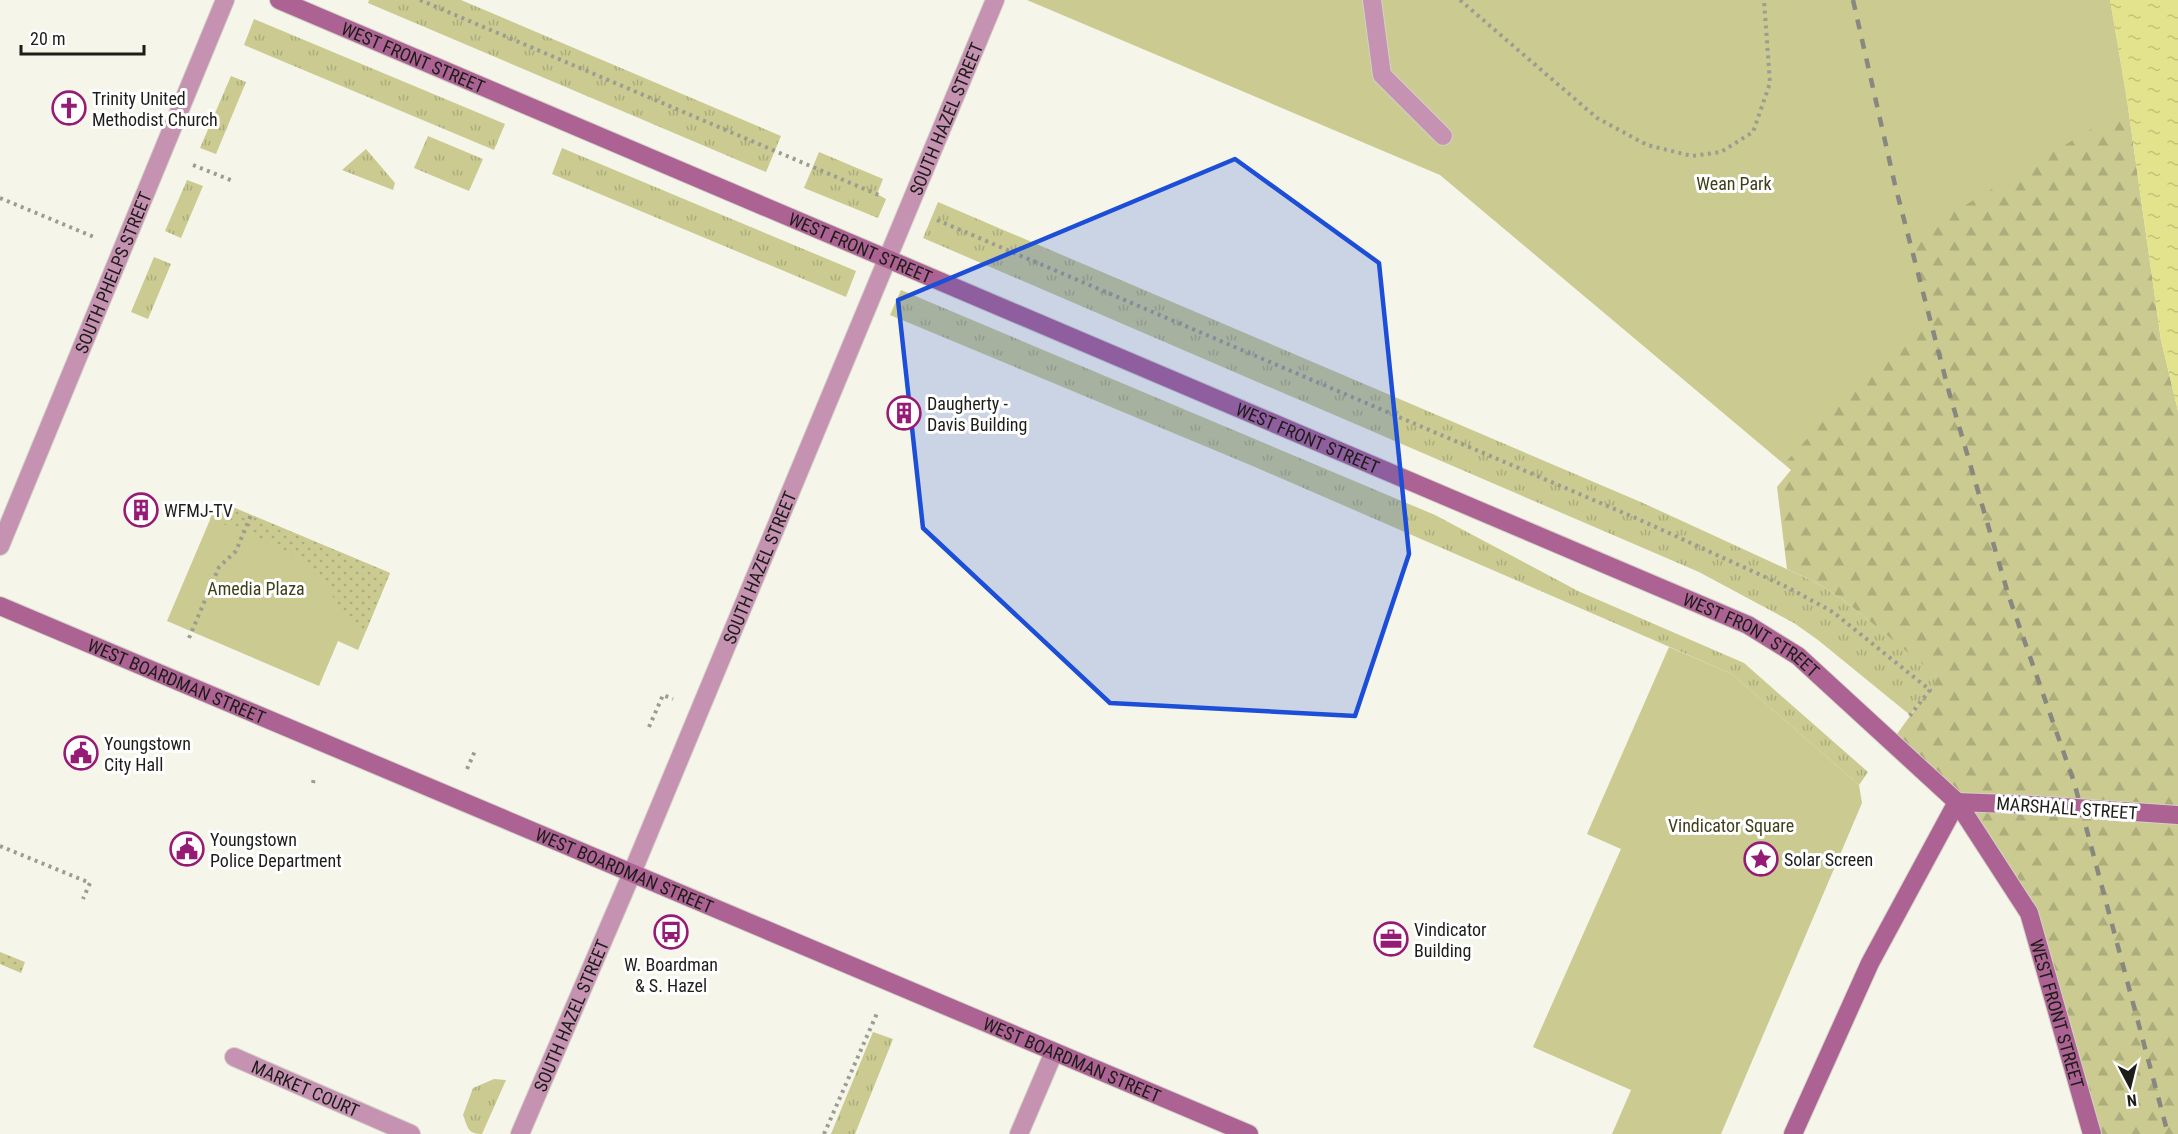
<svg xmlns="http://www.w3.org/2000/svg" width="2178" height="1134" font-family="'Roboto Condensed',sans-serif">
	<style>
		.grass { fill: url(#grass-tufts) }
		.forest { fill: url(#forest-firs) }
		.park { fill: #caca91 }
		.garden { fill: url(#garden-dots) }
		.water { fill: url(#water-ripples) }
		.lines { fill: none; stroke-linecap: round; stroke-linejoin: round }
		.lane-casing { stroke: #d2d2c8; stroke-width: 20 }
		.street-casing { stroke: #d2d2c8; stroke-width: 20 }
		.secondary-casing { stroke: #d2d2c8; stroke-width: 20 }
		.path { stroke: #9c9c93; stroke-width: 4; stroke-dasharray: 3 4.5; stroke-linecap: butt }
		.lane { stroke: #c692b2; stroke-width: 18 }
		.street { stroke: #c692b2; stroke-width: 18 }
		.secondary { stroke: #ac6292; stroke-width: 18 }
		.rail { stroke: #888880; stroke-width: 4.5; stroke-dasharray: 10 10; stroke-linecap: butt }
		.secondary-bridge-casing { stroke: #d2d2c8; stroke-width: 20; stroke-linecap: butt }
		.secondary-bridge { stroke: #ac6292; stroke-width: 18 }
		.marked { fill: #1d4ed8; fill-opacity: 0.2; stroke: #1d4ed8; stroke-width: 4.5; stroke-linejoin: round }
		.labels { text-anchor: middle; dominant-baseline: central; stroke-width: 6; stroke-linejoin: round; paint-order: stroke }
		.street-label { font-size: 18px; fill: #1d1d19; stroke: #fff }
		.poi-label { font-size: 18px; fill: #1d1d19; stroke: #fff; text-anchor: start }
		.park-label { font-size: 18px; fill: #3f3e1a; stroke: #fff }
	</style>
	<defs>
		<pattern id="grass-tufts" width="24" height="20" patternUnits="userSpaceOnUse" patternTransform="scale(1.5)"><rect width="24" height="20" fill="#caca91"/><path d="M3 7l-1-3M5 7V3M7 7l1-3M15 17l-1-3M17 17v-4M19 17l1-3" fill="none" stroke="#adad7c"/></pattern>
		<pattern id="forest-firs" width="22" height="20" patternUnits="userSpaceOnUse" patternTransform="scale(1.5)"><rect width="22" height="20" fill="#caca91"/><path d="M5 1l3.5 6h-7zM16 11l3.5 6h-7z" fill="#adad7c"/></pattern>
		<pattern id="garden-dots" width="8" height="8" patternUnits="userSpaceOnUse" patternTransform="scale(1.5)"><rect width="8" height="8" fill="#caca91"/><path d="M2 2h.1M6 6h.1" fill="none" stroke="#adad7c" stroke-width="1.8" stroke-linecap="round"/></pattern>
		<pattern id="water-ripples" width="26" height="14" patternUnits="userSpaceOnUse" patternTransform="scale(1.5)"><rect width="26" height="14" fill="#e3e38d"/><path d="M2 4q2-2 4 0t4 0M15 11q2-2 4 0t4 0" fill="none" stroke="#c2c279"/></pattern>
	</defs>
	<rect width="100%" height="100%" fill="#f5f5e9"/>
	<g class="grass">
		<polygon points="369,0 461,0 781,136 766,172 368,3"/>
		<polygon points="254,19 505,124 494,150 244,45"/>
		<polygon points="231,76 246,82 216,154 200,148"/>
		<polygon points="428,136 483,159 469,191 414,168"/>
		<polygon points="562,148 856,271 846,297 552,174"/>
		<polygon points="366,149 395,183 393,190 342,170"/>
		<polygon points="819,152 883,179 877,194 886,199 878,218 804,188"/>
		<polygon points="187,180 203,186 181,238 165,231"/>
		<polygon points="938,202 1643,503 1817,583 1845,601 1939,677 1910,715 1818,640 1794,623 1699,572 923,238"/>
		<polygon points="154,257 171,264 148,319 131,312"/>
		<polygon points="901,290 1435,515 1578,591 1744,663 1868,772 1859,785 1732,674 1255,467 890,315"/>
		<polygon points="873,1032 893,1039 855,1134 831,1134"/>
		<path d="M494,1079l12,1 -24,54c-15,0 -14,-7 -19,-19l10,-27z"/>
	</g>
	<polygon class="forest" points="2110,0 2128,107 2161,340 2178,411 2178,1134 2092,1134 2029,913 1957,802 1892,741 1938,677 1845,601 1817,583 1787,569 1777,487 1791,470 1784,464 1895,185"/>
	<g class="park">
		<polygon points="1027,0 2110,0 2128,107 1909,239 1927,308 1784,464 1440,175"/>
		<polygon points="218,501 390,573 358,650 338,641 319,686 167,621"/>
		<polygon points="1669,647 1732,674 1859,785 1862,803 1721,1134 1612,1134 1631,1090 1533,1047 1621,849 1587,834"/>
	</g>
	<g class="garden">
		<path d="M218,501l172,72 -24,58c-27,-11 -32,-41 -51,-60 -23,-23 -74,-40 -105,-52z"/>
		<polygon points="0,952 25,962 21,973 0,964"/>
	</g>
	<polygon class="water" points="2110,0 2178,0 2178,411 2161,340 2128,107"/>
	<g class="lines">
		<defs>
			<g id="lane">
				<polyline points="1372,0 1382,75 1443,136"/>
				<path id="s1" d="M234,1057l177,77"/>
				<polyline points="1019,1134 1054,1052"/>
			</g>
			<g id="street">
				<path id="s2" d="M0,546l225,-546"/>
				<path id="s3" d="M520,1134l112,-261 363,-873"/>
			</g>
			<g id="secondary">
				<path id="s4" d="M279,0l1469,625 50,31 159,146 72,111 63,221"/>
				<path id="s5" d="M0,606l1249,528"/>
				<polyline points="1957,802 2033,805"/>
				<polyline points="1793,1134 1870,963 1957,802"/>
			</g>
		</defs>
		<use href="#lane" class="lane-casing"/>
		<use href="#street" class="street-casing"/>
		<use href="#secondary" class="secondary-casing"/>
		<g class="path">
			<polyline points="420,0 881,196"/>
			<polyline points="1460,0 1597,118 1647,145 1692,156 1721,152 1753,132 1770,83 1764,0"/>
			<polyline points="193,165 233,181"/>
			<polyline points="0,198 94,237"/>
			<polyline points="937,220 1638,519 1787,587 1833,612 1930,690 1908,718"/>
			<polyline points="189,638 219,567 236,551 251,515"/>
			<polyline points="649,727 663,695 673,699"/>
			<polyline points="467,769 475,751"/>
			<polyline points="313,783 314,778"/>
			<polyline points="0,846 90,883 83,899"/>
			<polyline points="824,1134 878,1011"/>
		</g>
		<use href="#lane" class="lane"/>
		<use href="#street" class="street"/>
		<use href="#secondary" class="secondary"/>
		<polyline class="rail" points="1853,0 1895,185 1949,392 2009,597 2074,782 2168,1134"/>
		<defs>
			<polyline id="secondary-bridge" points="2033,805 2178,815"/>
		</defs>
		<use href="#secondary-bridge" class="secondary-bridge-casing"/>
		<use href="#secondary-bridge" class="secondary-bridge"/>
	</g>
	<path class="marked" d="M1235,159l144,104 30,291 -54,162 -245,-13 -187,-175 -25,-228z"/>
	<defs>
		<symbol id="church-ring" viewBox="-11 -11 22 22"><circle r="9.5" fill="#fff" stroke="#961b75" stroke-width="1.5"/><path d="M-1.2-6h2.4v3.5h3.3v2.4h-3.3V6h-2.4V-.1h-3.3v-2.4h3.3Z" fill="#961b75"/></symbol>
		<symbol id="building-ring" viewBox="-11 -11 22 22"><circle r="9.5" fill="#fff" stroke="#961b75" stroke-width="1.5"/><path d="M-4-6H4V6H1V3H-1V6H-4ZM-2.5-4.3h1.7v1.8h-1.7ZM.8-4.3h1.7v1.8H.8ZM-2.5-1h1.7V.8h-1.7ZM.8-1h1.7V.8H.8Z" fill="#961b75"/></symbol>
		<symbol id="civic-ring" viewBox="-11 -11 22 22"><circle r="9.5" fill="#fff" stroke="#961b75" stroke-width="1.5"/><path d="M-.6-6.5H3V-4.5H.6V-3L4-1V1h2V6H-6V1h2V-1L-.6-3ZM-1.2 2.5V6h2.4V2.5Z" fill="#961b75"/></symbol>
		<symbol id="sight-ring" viewBox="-11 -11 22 22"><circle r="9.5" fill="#fff" stroke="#961b75" stroke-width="1.5"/><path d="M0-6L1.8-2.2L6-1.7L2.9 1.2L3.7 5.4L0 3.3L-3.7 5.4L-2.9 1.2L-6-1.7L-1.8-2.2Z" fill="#961b75"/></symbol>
		<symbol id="bus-ring" viewBox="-11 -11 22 22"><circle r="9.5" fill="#fff" stroke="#961b75" stroke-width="1.5"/><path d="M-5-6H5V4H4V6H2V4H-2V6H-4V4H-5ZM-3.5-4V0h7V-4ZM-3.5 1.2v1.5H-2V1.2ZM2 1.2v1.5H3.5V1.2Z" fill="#961b75"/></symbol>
		<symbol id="office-ring" viewBox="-11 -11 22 22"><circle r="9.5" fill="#fff" stroke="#961b75" stroke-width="1.5"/><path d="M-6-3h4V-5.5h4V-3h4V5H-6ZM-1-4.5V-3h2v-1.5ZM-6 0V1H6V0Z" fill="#961b75"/></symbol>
	</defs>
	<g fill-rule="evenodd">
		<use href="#church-ring" x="50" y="89" width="38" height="38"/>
		<use href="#building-ring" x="885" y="394" width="38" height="38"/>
		<use href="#building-ring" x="122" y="491" width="38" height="38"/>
		<use href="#civic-ring" x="62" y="734" width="38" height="38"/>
		<use href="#civic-ring" x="168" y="830" width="38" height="38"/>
		<use href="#sight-ring" x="1742" y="840" width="38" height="38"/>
		<use href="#bus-ring" x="652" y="913" width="38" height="38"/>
		<use href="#office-ring" x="1372" y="920" width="38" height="38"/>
	</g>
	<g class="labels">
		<g class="street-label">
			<text stroke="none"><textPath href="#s4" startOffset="146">WEST FRONT STREET</textPath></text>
			<text stroke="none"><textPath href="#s3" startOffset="1101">SOUTH HAZEL STREET</textPath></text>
			<text stroke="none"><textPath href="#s4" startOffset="632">WEST FRONT STREET</textPath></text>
			<text stroke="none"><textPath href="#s2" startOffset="296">SOUTH PHELPS STREET</textPath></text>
			<text stroke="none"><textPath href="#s4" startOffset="1118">WEST FRONT STREET</textPath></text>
			<text stroke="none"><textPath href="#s3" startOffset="615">SOUTH HAZEL STREET</textPath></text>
			<text stroke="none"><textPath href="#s4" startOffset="1604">WEST FRONT STREET</textPath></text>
			<text stroke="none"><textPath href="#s5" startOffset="192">WEST BOARDMAN STREET</textPath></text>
			<text transform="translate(2067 808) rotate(4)">MARSHALL STREET</text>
			<text stroke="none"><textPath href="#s5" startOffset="678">WEST BOARDMAN STREET</textPath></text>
			<text stroke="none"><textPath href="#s4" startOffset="2108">WEST FRONT STREET</textPath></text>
			<text stroke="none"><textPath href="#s3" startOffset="129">SOUTH HAZEL STREET</textPath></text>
			<text stroke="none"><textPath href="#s5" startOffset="1164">WEST BOARDMAN STREET</textPath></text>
			<text stroke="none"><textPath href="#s1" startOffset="78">MARKET COURT</textPath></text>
		</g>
		<g class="poi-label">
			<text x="92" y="98">Trinity United<tspan x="92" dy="21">Methodist Church</tspan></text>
			<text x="927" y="403">Daugherty -<tspan x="927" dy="21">Davis Building</tspan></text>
			<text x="164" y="510">WFMJ-TV</text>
			<text x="104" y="743">Youngstown<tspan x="104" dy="21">City Hall</tspan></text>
			<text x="210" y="839">Youngstown<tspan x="210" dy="21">Police Department</tspan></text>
			<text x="1784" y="859">Solar Screen</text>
			<text x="1414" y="929">Vindicator<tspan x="1414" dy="21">Building</tspan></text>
			<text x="671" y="964" text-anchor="middle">W. Boardman<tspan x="671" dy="21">&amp; S. Hazel</tspan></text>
		</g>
		<g class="park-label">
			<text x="1734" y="183">Wean Park</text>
			<text x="256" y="588">Amedia Plaza</text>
			<text x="1731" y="825">Vindicator Square</text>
		</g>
	</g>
	<g transform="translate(2130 1086) rotate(173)" stroke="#ffffff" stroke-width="4.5" paint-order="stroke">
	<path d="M0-4.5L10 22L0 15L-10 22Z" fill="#1d1d19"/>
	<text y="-9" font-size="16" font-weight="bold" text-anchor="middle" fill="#1d1d19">N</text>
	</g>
	<path d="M21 45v9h123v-9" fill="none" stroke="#1d1d19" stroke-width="3"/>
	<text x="30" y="45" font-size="18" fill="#1d1d19" stroke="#ffffff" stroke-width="4.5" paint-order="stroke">20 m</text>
</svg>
